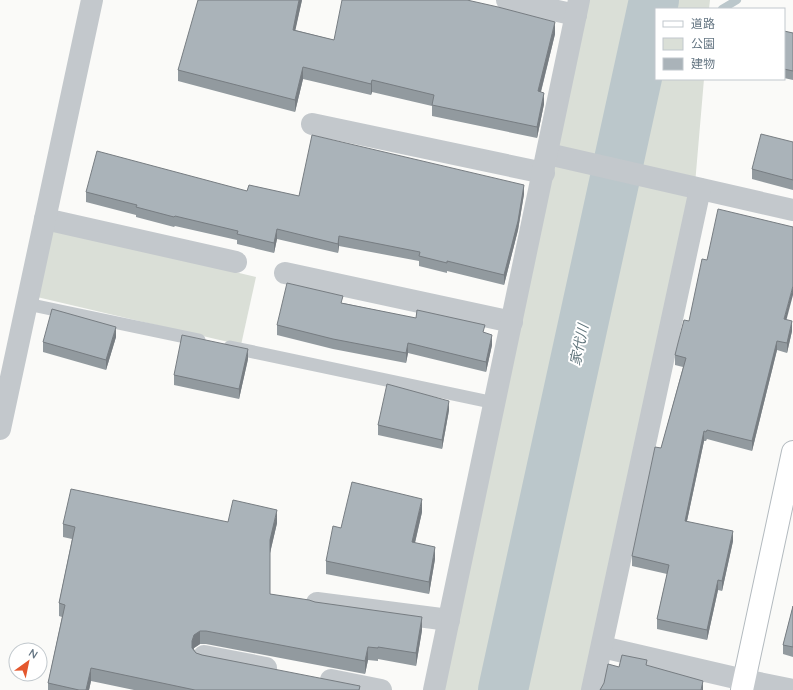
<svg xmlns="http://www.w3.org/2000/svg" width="793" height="690" font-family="Quicksand,'Noto Sans JP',sans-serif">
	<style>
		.green { fill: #dadfd7 }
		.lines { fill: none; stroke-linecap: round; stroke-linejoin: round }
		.stream { stroke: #bbc7cb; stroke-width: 8 }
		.river { stroke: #bbc7cb; stroke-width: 50 }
		.secondary-casing { stroke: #b3babf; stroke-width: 24 }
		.lane { stroke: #c3c8cc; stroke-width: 13 }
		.street { stroke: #c3c8cc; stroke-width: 22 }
		.secondary { stroke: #fff; stroke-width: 22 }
		.wall { fill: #929a9f }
		.shaded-wall { fill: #777d82 }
		.building { fill: #aab3b9; stroke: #777d82 }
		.labels { text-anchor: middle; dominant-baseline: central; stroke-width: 4; stroke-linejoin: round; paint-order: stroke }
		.water-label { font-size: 14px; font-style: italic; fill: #60757c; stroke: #fff }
	</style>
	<rect width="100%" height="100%" fill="#fafaf8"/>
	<g class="green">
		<polygon points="580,0 710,0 709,9 656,9 656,79 704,79 691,231 585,690 434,690"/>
		<polygon points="51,228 256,277 241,345 37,297"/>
	</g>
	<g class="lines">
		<g class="stream">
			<polyline points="722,9 737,0"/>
			<polyline points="641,59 656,50"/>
		</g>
		<polyline class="river" points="503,690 654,0"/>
		<defs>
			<polyline id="secondary" points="742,690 793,452"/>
		</defs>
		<use href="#secondary" class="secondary-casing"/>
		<g class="lane">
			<polyline points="27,304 199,340"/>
			<polyline points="230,347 495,403"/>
		</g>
		<g class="street">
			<polyline points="507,0 576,15"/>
			<polyline points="312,124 544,173"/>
			<polyline points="548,154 793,210"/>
			<polyline points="45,219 236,262"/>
			<polyline points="285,273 512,322"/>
			<polyline points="0,429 92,0"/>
			<polyline points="317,603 449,620"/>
			<polyline points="602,647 744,680 793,690"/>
			<polyline points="204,656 266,668"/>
			<polyline points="331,680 381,690"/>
			<polyline points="434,690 579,0"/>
			<polyline points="592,690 700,189"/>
		</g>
		<use href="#secondary" class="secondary"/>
	</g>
	<g class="wall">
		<polygon points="302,0 295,30 334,40 555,34 541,92 544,104 537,138 432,116 432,106 372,92 371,95 303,79 295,112 178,81 178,70"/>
		<polygon points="784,31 793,33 793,80 784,78"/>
		<polygon points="793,142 793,190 752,179 752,169"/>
		<polygon points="247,191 299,196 524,194 518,230 504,285 447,271 447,273 419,266 419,261 339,246 338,253 277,239 274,253 237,244 237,240 175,226 174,227 136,217 136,215 86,202 86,192"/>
		<polygon points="343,303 485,333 492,345 486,372 408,353 406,363 333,349 277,335 277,325"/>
		<polygon points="786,320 792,331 787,353 777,350 752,451 707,439 706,441 704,441 687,521 733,541 722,591 718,590 707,640 657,629 657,619 667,574 632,566 632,556 683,367 675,365 675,355 689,321"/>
		<polygon points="116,337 106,370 43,352 43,342"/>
		<polygon points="248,359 239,399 174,385 174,375"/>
		<polygon points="449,410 442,449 378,435 378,425"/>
		<polygon points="422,512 415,543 435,559 429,594 326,574 326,561 341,528"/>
		<polygon points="228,522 277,523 270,553 270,594 315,602 422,630 416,666 378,659 378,661 368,660 365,674 206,644 200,644 194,648 194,649 196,653 202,655 360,690 134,690 91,681 89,690 48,690 48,683 62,617 59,616 59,603 72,539 63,537 63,524"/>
		<polygon points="793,606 793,657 783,654 783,645"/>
	</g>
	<g class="shaded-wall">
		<polygon points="299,0 302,0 293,41 293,30"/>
		<polygon points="555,22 555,34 538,103 538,91"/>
		<polygon points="303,67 303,79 295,112 295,100"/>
		<polygon points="372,80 372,92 371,95 371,84"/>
		<polygon points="544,93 544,104 537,138 537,127"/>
		<polygon points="524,185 524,194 518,230 504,285 504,275"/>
		<polygon points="277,229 277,239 274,253 274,243"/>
		<polygon points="339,236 339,246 338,253 338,244"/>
		<polygon points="793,286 793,295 784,329 784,319"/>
		<polygon points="792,321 792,331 787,353 787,343"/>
		<polygon points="116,327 116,337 106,370 106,360"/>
		<polygon points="492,335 492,345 486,372 486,362"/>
		<polygon points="777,341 777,350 752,451 752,441"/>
		<polygon points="408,343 408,353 406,363 406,353"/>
		<polygon points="248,349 248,359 239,399 239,389"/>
		<polygon points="449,401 449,410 442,449 442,440"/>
		<polygon points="704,431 704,441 685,530 685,521"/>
		<polygon points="422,499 422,512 412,555 412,542"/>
		<polygon points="277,510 277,523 270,553 270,540"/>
		<polygon points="733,531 733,541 722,591 722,581"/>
		<polygon points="435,547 435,559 429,594 429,582"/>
		<polygon points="718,580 718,590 707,640 707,630"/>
		<polygon points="422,617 422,630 416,666 416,653"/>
		<polygon points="200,631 200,644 194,648 192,654 192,641 194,635"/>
		<polygon points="368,647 368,660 365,674 365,661"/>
		<polygon points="91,668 91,681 89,690 86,690"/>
		<polygon points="703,681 703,690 701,690"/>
	</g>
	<g class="building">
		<polygon points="198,0 299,0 293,30 334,40 342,0 467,0 498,7 555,22 538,91 544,93 537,127 432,105 434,95 372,80 371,84 303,67 295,100 178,70"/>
		<polygon points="784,31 793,33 793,71 784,69"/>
		<polygon points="761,134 793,142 793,180 752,169"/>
		<polygon points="312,135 524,185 518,221 504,275 447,261 447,263 419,256 420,252 339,236 338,244 277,229 274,243 237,234 238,231 175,216 174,217 136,207 137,205 86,192 97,151 247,191 249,185 299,196"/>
		<polygon points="718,209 793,227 793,286 784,319 792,321 787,343 777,341 752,441 707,430 706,432 704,431 685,521 733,531 722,581 718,580 707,630 657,619 669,565 632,556 655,447 661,448 686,358 675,355 678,343 684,320 689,321 702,259 707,260"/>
		<polygon points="287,283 343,296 341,303 416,318 417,310 485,325 483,332 492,335 486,362 408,343 406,353 333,339 277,325"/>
		<polygon points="52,309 116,327 106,360 43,342"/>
		<polygon points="182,335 248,349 239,389 174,375"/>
		<polygon points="387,384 449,401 442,440 378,425"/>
		<polygon points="352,482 422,499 412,542 435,547 429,582 326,561 333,526 341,528"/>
		<polygon points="71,489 228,522 233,500 277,510 270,540 270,594 309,600 315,602 422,617 416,653 378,647 378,648 368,647 365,661 206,631 200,631 194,635 192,641 192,648 196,653 202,655 360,686 359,690 195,690 91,668 86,690 79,690 48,683 65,605 59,603 75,527 63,524"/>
		<polygon points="793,606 793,647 783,645"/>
		<polygon points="622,655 647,660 646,665 703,681 701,690 600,690 604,683 608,664 619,667"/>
	</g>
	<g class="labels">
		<g class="water-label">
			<text transform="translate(579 345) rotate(-78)">家代川</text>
		</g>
	</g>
	<rect x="655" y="8" width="130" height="72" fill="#ffffff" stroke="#c1c8cd"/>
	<rect x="663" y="21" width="20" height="6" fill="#ffffff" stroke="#c1c8cd"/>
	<text x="691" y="28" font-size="12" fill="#657683">道路</text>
	<rect x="663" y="38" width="20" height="12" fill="#dadfd7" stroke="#c1c8cd"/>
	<text x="691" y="48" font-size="12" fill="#657683">公園</text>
	<rect x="663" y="58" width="20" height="12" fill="#aab3b9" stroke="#c1c8cd"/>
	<text x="691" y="68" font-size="12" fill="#657683">建物</text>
	<g transform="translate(28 662) rotate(33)"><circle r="19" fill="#ffffff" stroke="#c1c8cd"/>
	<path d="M0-3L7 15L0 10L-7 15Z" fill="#e4572e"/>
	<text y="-6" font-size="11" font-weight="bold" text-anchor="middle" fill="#657683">N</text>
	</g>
</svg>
